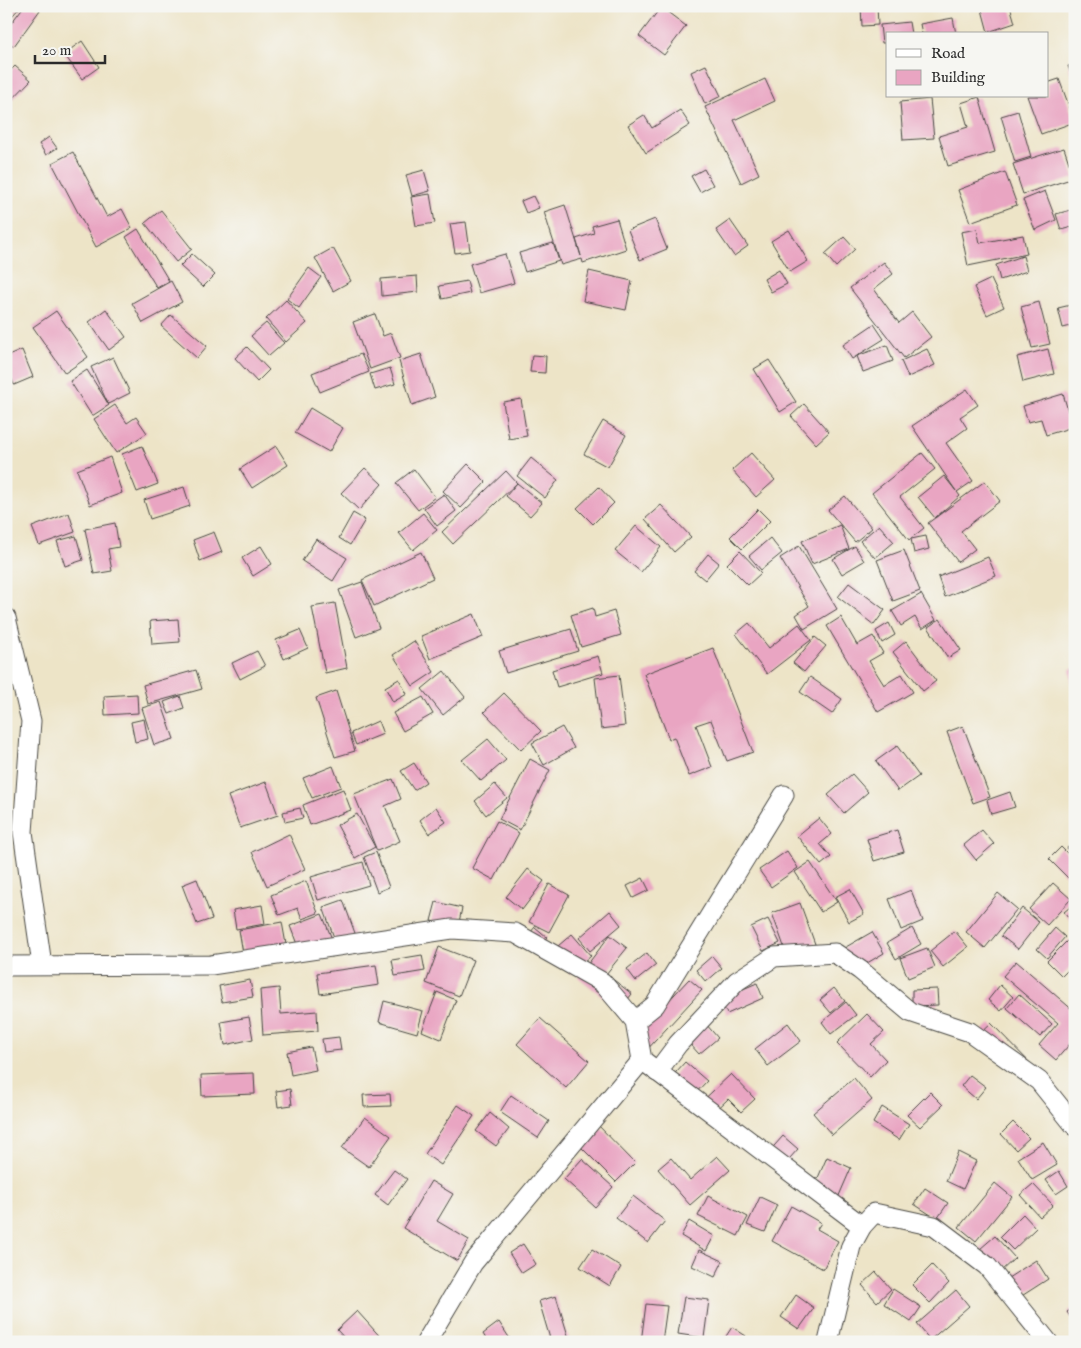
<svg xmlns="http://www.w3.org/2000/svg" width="1081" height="1348" font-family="'IM FELL English',serif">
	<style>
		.building { fill: #e9a5c2 }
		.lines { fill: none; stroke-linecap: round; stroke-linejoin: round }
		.minor-casing { stroke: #484742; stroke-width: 21 }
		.minor { stroke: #fff; stroke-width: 19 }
	</style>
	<rect width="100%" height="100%" fill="#f6f6f2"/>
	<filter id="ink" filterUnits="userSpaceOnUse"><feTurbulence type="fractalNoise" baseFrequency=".02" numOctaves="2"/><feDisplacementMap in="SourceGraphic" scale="10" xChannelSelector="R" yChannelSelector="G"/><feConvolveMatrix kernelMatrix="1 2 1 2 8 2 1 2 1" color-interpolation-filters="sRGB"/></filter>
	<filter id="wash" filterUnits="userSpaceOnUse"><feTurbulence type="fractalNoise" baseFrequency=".0096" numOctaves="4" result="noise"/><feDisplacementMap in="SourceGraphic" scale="20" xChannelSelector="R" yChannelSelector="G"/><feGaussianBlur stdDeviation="1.12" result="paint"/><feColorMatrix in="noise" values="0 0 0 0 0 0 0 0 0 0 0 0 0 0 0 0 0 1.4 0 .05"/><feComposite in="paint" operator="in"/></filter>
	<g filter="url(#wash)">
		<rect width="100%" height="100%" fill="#ede4c7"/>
		<g id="blocks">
			<g class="building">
				<polygon points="6,6 21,6 6,23"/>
				<polygon points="24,6 34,6 40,10 14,46 6,41 6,30"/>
				<polygon points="861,6 877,6 878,25 862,26"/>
				<polygon points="981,6 1010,6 1015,23 988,32"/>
				<polygon points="661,7 686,26 664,55 639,36"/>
				<polygon points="953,18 956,34 922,34 920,24"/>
				<polygon points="909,22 911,34 887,34 887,43 882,43 880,25"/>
				<polygon points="82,41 99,67 82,79 64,54"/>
				<polygon points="1075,64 1075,84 1068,66"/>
				<polygon points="706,65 721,96 705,104 691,72"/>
				<polygon points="15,66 31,80 6,106 6,75"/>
				<polygon points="765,79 775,101 734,120 759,174 741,183 705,107"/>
				<polygon points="1059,79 1075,122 1041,134 1027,96 1047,96 1047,83"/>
				<polygon points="979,97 995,152 948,166 939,136 968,127 961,103"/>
				<polygon points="930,99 934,138 903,140 900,102"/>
				<polygon points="680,110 690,125 646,153 628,125 644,115 652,128"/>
				<polygon points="1018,111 1031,157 1015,162 1001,116"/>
				<polygon points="49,137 57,148 46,155 39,144"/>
				<polygon points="1064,148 1074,178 1023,194 1013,164"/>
				<polygon points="73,152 107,217 122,209 132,228 96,247 52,163"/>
				<polygon points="704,169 713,185 700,192 691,176"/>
				<polygon points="424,170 430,191 412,196 406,175"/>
				<polygon points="1005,172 1017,205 970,222 958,190"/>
				<polygon points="1045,191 1056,220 1035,230 1023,200"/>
				<polygon points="430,194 435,223 416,226 411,197"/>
				<polygon points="533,196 539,208 526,213 521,201"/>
				<polygon points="565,205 581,256 576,239 594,233 592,226 617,219 626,249 583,263 582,259 561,265 544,212"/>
				<polygon points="1075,209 1075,226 1061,230 1056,214"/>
				<polygon points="161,210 192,249 176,262 145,223"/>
				<polygon points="655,219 667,249 640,260 628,230"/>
				<polygon points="730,220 748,246 734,256 716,230"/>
				<polygon points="466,222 470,251 455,253 450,224"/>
				<polygon points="138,229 169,281 157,288 126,237"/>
				<polygon points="977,229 980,243 1023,235 1027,254 968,266 961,232"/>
				<polygon points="789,230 808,261 790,272 771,241"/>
				<polygon points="844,237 855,249 836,267 825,254"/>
				<polygon points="553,243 559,261 525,272 519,253"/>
				<polygon points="333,248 351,281 333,291 315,258"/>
				<polygon points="192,254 215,275 203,287 180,266"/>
				<polygon points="505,254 514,283 479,293 470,264"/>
				<polygon points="1023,256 1027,271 1000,280 996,265"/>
				<polygon points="884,262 893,274 874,289 899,323 912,312 931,337 904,358 850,288"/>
				<polygon points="309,268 321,277 299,308 287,299"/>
				<polygon points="779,270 787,284 771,292 764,279"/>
				<polygon points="589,271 632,281 626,310 583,301"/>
				<polygon points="417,276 418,292 382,296 381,279"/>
				<polygon points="991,279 1004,307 987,315 974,287"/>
				<polygon points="171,281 182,302 143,323 132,303"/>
				<polygon points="467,281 470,293 442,299 439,286"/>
				<polygon points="286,300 307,323 286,342 266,319"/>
				<polygon points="1039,302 1050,344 1032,348 1021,307"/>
				<polygon points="1075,304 1075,325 1063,328 1058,308"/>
				<polygon points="106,309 126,337 109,350 89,322"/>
				<polygon points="56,311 88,357 65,373 33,327"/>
				<polygon points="375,314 383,336 391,333 400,358 370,369 353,322"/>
				<polygon points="171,315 207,346 197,358 161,326"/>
				<polygon points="266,323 284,343 269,356 251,336"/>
				<polygon points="874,324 884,339 852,359 843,345"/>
				<polygon points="887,345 893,361 863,372 857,356"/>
				<polygon points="247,347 269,370 257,382 235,358"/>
				<polygon points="927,349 935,365 908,377 901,361"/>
				<polygon points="1048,349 1054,374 1023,382 1017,357"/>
				<polygon points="22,350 33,377 14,385 6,364 6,357"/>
				<polygon points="361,354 369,372 320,392 312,373"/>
				<polygon points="421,354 435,397 412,405 399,361"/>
				<polygon points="532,355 546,356 545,373 530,372"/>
				<polygon points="113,357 130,393 108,404 91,367"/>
				<polygon points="769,360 796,402 780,412 754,369"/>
				<polygon points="390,368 395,384 375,390 370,374"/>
				<polygon points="87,370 109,405 92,416 70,381"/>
				<polygon points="967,389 978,405 960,417 967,428 946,443 973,481 957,492 960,496 935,518 918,497 944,476 956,491 912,426"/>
				<polygon points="1063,394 1073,427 1046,435 1041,419 1028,422 1023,406"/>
				<polygon points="521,399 527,436 509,439 503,402"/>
				<polygon points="804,404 829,432 816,444 791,416"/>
				<polygon points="115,405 127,423 136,417 147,433 116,453 94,419"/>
				<polygon points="310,408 343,428 329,452 295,433"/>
				<polygon points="603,421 626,435 608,467 584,454"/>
				<polygon points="142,446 158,484 137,492 122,454"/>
				<polygon points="276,446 288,465 252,488 240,469"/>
				<polygon points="751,453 775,480 756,497 732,470"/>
				<polygon points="922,453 935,469 900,497 924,528 909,540 872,493"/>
				<polygon points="110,457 122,493 90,505 77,470"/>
				<polygon points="531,458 558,480 545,498 517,476"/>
				<polygon points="468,464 486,482 461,508 443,491"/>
				<polygon points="365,468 382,484 359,510 341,493"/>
				<polygon points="414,469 435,497 418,510 396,483"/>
				<polygon points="506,471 517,483 453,544 442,532"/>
				<polygon points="985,481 1000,501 961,531 975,549 958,562 928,523"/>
				<polygon points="517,483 542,503 530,516 506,496"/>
				<polygon points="184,487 190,506 150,519 144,500"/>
				<polygon points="599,487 614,503 593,524 577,508"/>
				<polygon points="444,494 456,511 437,526 424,508"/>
				<polygon points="845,496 872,528 855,542 828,510"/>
				<polygon points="661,505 691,537 674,552 645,519"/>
				<polygon points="758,509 770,521 742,549 730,537"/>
				<polygon points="69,513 75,532 39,545 32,527"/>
				<polygon points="353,513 365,520 350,545 339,538"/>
				<polygon points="423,513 437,530 413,550 399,533"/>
				<polygon points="115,523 119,547 108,549 112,571 94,574 85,529"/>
				<polygon points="840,525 849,549 812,564 802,541"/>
				<polygon points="879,525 894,542 875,558 860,541"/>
				<polygon points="636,526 661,547 641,572 615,551"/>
				<polygon points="214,532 222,552 200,561 193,540"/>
				<polygon points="76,536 83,560 65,566 57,541"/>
				<polygon points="926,536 929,549 914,553 911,539"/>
				<polygon points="770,538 782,553 761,570 749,556"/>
				<polygon points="316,539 347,558 333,581 302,561"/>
				<polygon points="261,546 272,564 253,576 242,558"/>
				<polygon points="799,546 837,609 804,629 796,615 809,606 780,558"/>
				<polygon points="855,546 864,561 842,574 833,559"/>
				<polygon points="904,550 920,591 893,601 877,560"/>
				<polygon points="740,551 761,573 748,585 727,564"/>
				<polygon points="421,552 433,578 374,606 362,580"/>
				<polygon points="708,554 719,563 705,580 694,571"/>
				<polygon points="988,557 996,576 945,597 938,577"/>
				<polygon points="362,582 379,628 356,637 339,590"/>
				<polygon points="849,583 885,610 874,625 838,597"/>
				<polygon points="921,594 936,620 922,629 915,617 901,626 892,611"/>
				<polygon points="335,603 347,668 325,673 312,607"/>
				<polygon points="593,608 595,617 614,611 621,635 581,647 571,615"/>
				<polygon points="474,614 483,637 430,659 421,636"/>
				<polygon points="841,617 857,645 873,636 883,653 869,661 884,685 902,674 913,692 878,712 827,626"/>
				<polygon points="178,619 180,642 152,644 150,621"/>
				<polygon points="940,619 961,650 948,658 928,627"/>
				<polygon points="749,623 769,648 799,624 811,640 767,674 736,634"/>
				<polygon points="889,623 895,635 882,643 876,631"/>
				<polygon points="571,629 578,651 506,673 499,651"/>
				<polygon points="300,630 308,648 284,659 276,640"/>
				<polygon points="815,637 826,646 804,672 793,663"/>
				<polygon points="414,641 434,672 413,686 393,655"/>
				<polygon points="906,641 936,681 923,691 893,652"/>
				<polygon points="713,648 753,752 727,761 711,720 696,725 712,767 689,776 674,737 669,739 644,674"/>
				<polygon points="257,651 265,666 240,679 232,663"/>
				<polygon points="598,656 603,673 557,687 552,670"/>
				<polygon points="1075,668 1075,695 1073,695 1070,669"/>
				<polygon points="196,670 202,689 148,704 143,685"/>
				<polygon points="444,671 465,697 443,715 422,689"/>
				<polygon points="619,675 625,726 601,729 595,678"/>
				<polygon points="810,677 842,699 832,714 800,692"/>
				<polygon points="399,679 407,694 393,702 385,687"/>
				<polygon points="336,691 355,751 335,757 316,698"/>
				<polygon points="504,693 541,731 521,750 484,712"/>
				<polygon points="137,694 138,713 105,715 104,696"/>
				<polygon points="180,696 184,708 169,714 164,702"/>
				<polygon points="423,697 433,714 403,731 393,713"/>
				<polygon points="161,702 174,739 154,745 142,708"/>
				<polygon points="144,719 148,739 135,742 131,722"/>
				<polygon points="378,721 383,734 356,745 351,733"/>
				<polygon points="963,726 990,797 973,803 947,732"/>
				<polygon points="562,727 574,748 544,765 532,743"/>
				<polygon points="488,739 506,760 481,781 462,760"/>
				<polygon points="897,746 919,776 898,791 876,761"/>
				<polygon points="530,759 550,770 520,830 499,819"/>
				<polygon points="414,763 426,782 414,790 401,771"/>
				<polygon points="333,766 341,787 312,798 303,778"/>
				<polygon points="852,774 868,792 844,813 828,795"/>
				<polygon points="393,779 401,799 385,806 400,841 377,851 354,794"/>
				<polygon points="266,782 278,815 240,828 228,796"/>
				<polygon points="495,784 507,798 486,815 475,801"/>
				<polygon points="343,789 351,810 310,825 303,805"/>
				<polygon points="1010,792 1015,807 991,814 987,800"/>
				<polygon points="436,807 446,822 429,834 420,820"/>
				<polygon points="300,808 303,818 285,822 283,812"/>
				<polygon points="357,814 375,847 355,858 337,825"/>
				<polygon points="819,818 832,834 820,844 831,857 821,865 797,836"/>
				<polygon points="497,821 519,833 494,880 472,868"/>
				<polygon points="897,830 904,852 874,861 867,839"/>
				<polygon points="982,830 994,844 976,860 964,845"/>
				<polygon points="289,834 305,869 267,886 252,852"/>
				<polygon points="1075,841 1075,857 1067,848"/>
				<polygon points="1061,847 1075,861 1075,871 1068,878 1049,859"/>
				<polygon points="787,851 798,868 771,887 759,870"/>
				<polygon points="376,852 389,887 377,892 364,857"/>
				<polygon points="363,862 369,885 318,900 311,877"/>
				<polygon points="810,862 837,902 821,912 795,872"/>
				<polygon points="528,869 544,881 522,910 506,897"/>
				<polygon points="643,878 649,890 633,898 627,886"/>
				<polygon points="197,879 212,919 197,924 182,885"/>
				<polygon points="306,881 318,913 302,919 298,908 279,915 271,895"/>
				<polygon points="1053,883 1071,899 1047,925 1029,909"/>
				<polygon points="549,884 569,895 549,932 529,922"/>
				<polygon points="850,889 864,914 849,922 835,897"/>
				<polygon points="911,890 923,921 901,930 889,899"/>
				<polygon points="998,893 1017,909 985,948 966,932"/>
				<polygon points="343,900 356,936 336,943 323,907"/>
				<polygon points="436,902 462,908 458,927 431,921"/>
				<polygon points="800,903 815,944 787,955 772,913"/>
				<polygon points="1075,903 1075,925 1064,912"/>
				<polygon points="262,905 265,924 236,929 233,910"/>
				<polygon points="1022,908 1039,922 1018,949 1001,936"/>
				<polygon points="610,911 621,925 590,951 579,938"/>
				<polygon points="322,914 332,939 300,952 290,926"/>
				<polygon points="768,919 780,943 763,951 751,927"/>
				<polygon points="282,922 287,950 244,959 239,930"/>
				<polygon points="535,927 547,937 538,949 525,939"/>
				<polygon points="912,928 921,944 896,959 887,943"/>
				<polygon points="1055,928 1065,937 1047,958 1037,949"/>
				<polygon points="955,931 968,947 943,967 930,951"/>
				<polygon points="872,932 884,953 852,972 839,951"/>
				<polygon points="572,934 591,956 571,974 551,952"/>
				<polygon points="610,935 627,948 606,974 632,994 619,1010 578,977"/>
				<polygon points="1068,940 1075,947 1075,963 1062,976 1047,961"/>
				<polygon points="439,947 473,960 459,996 426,983"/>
				<polygon points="927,948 935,967 908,978 900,958"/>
				<polygon points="647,953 656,965 636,981 627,969"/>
				<polygon points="422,955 425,971 395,976 392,960"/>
				<polygon points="712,956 722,968 706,982 696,970"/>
				<polygon points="1016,961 1075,1012 1075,1038 1056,1060 1039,1045 1058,1023 1003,976"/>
				<polygon points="376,965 379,985 320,994 317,973"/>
				<polygon points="689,979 702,990 644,1053 631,1041"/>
				<polygon points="250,980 253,997 222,1002 219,986"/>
				<polygon points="757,983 763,998 727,1014 720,999"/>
				<polygon points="1000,985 1013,997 1001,1011 988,1000"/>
				<polygon points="279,988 281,1014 317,1011 318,1031 263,1035 260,990"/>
				<polygon points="834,988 845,1001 831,1013 820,1000"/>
				<polygon points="937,989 938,1005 912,1006 912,990"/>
				<polygon points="437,992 456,1000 441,1039 422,1031"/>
				<polygon points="1019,994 1052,1024 1040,1037 1007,1008"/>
				<polygon points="384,1001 423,1011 417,1033 379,1022"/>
				<polygon points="846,1002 856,1015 831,1034 822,1022"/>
				<polygon points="867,1014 884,1032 871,1044 886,1060 870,1077 837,1043"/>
				<polygon points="249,1017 253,1039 225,1045 221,1022"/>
				<polygon points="700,1017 718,1038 699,1054 681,1034"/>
				<polygon points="540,1018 589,1061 566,1088 517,1044"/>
				<polygon points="788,1023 801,1041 768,1066 755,1049"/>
				<polygon points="991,1023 1036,1069 979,1034"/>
				<polygon points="339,1037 341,1050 324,1052 322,1039"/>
				<polygon points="311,1047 316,1070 291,1075 287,1052"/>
				<polygon points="685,1062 707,1081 689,1100 668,1081"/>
				<polygon points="254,1073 255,1094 202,1096 201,1075"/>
				<polygon points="731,1074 755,1099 741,1112 728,1099 708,1118 697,1106"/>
				<polygon points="970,1075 986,1087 976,1099 961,1086"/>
				<polygon points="854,1078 872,1100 832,1135 813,1113"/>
				<polygon points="290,1089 292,1105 278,1107 276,1091"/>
				<polygon points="930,1092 943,1105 920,1127 907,1115"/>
				<polygon points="390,1094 391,1106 364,1107 363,1095"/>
				<polygon points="511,1095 549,1121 538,1138 500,1112"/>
				<polygon points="458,1105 474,1116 441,1165 425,1154"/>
				<polygon points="882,1107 909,1124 899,1140 873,1123"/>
				<polygon points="490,1113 509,1129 496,1146 476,1131"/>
				<polygon points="365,1117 391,1136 369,1167 342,1148"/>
				<polygon points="594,1121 635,1163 616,1182 575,1141"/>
				<polygon points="1013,1122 1029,1138 1016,1150 1001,1134"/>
				<polygon points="783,1136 798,1149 781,1168 766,1155"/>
				<polygon points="1043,1142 1057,1165 1032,1180 1018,1158"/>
				<polygon points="958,1152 976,1161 963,1189 946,1181"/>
				<polygon points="717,1156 730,1170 690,1205 658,1169 671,1158 690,1180"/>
				<polygon points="827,1157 851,1168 838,1198 814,1187"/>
				<polygon points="582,1159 613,1187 595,1207 564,1179"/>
				<polygon points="394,1170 407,1179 388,1205 375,1195"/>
				<polygon points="1059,1171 1068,1186 1056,1194 1046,1180"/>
				<polygon points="431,1181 453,1194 437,1221 469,1240 457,1261 403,1228"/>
				<polygon points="995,1183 1012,1197 976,1241 959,1227"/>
				<polygon points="1033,1184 1053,1205 1040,1217 1020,1195"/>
				<polygon points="925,1188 948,1203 937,1219 914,1204"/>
				<polygon points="633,1196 665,1221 648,1243 616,1218"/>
				<polygon points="708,1196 748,1217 738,1236 698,1216"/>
				<polygon points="760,1197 777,1205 765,1232 747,1225"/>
				<polygon points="791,1206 821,1223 817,1229 838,1241 823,1269 772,1241"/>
				<polygon points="1023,1214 1036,1228 1013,1250 1000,1237"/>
				<polygon points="689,1221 714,1236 706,1251 681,1236"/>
				<polygon points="995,1236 1015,1258 1000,1272 980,1249"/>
				<polygon points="523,1244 536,1264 522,1273 509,1253"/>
				<polygon points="592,1249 621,1267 610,1286 580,1267"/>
				<polygon points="699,1250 723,1261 715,1277 692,1266"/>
				<polygon points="1036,1260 1048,1279 1017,1299 1005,1280"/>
				<polygon points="932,1265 949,1283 930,1303 912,1285"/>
				<polygon points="876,1272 891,1289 877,1302 862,1285"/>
				<polygon points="893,1289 921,1307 911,1322 884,1304"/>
				<polygon points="956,1290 969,1306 930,1340 917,1324"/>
				<polygon points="796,1295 814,1308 799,1329 781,1317"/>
				<polygon points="556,1296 570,1342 551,1342 539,1301"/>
				<polygon points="684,1297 709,1300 704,1338 678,1334"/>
				<polygon points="646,1304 667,1306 662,1342 641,1342"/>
				<polygon points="1075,1307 1075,1324 1067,1312"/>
				<polygon points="357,1311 384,1341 383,1342 348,1342 337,1330"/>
				<polygon points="499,1322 512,1342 488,1342 483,1334"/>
				<polygon points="732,1327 746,1336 742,1342 723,1341"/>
			</g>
		</g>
	</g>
	<g filter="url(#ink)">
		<use href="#blocks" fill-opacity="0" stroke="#484742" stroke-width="1"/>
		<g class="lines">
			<defs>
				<g id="minor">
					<polyline points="6,618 31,721 23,832 42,965"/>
					<polyline points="6,966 211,965 452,929 515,933 602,982 635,1021 642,1060 862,1226"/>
					<polyline points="635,1021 655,1005 784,795"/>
					<polyline points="657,1072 678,1044 737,981 774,957 835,953 860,970 910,1012 970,1032 1039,1081 1075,1126"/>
					<polyline points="426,1342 473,1263 642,1060"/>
					<polyline points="828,1342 851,1246 862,1226 874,1213 934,1226 987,1266 1048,1342"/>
				</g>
			</defs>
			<use href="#minor" class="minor-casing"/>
			<use href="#minor" class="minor"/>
		</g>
	</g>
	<rect width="1081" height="1348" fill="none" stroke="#f6f6f2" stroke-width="25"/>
	<rect x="886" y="32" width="162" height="65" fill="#f6f6f2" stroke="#a5a5a2"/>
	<rect x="896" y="49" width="25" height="8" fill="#ffffff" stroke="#a5a5a2"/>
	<text x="931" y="58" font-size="15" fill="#2b2b2b">Road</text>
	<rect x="896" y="70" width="25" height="15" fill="#e9a5c2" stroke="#a5a5a2"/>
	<text x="931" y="82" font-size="15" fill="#2b2b2b">Building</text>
	<path d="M35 55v8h70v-8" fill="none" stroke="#2b2b2b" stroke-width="2.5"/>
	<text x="42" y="55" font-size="15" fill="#2b2b2b" stroke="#f6f6f2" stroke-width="4" paint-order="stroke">20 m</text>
</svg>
